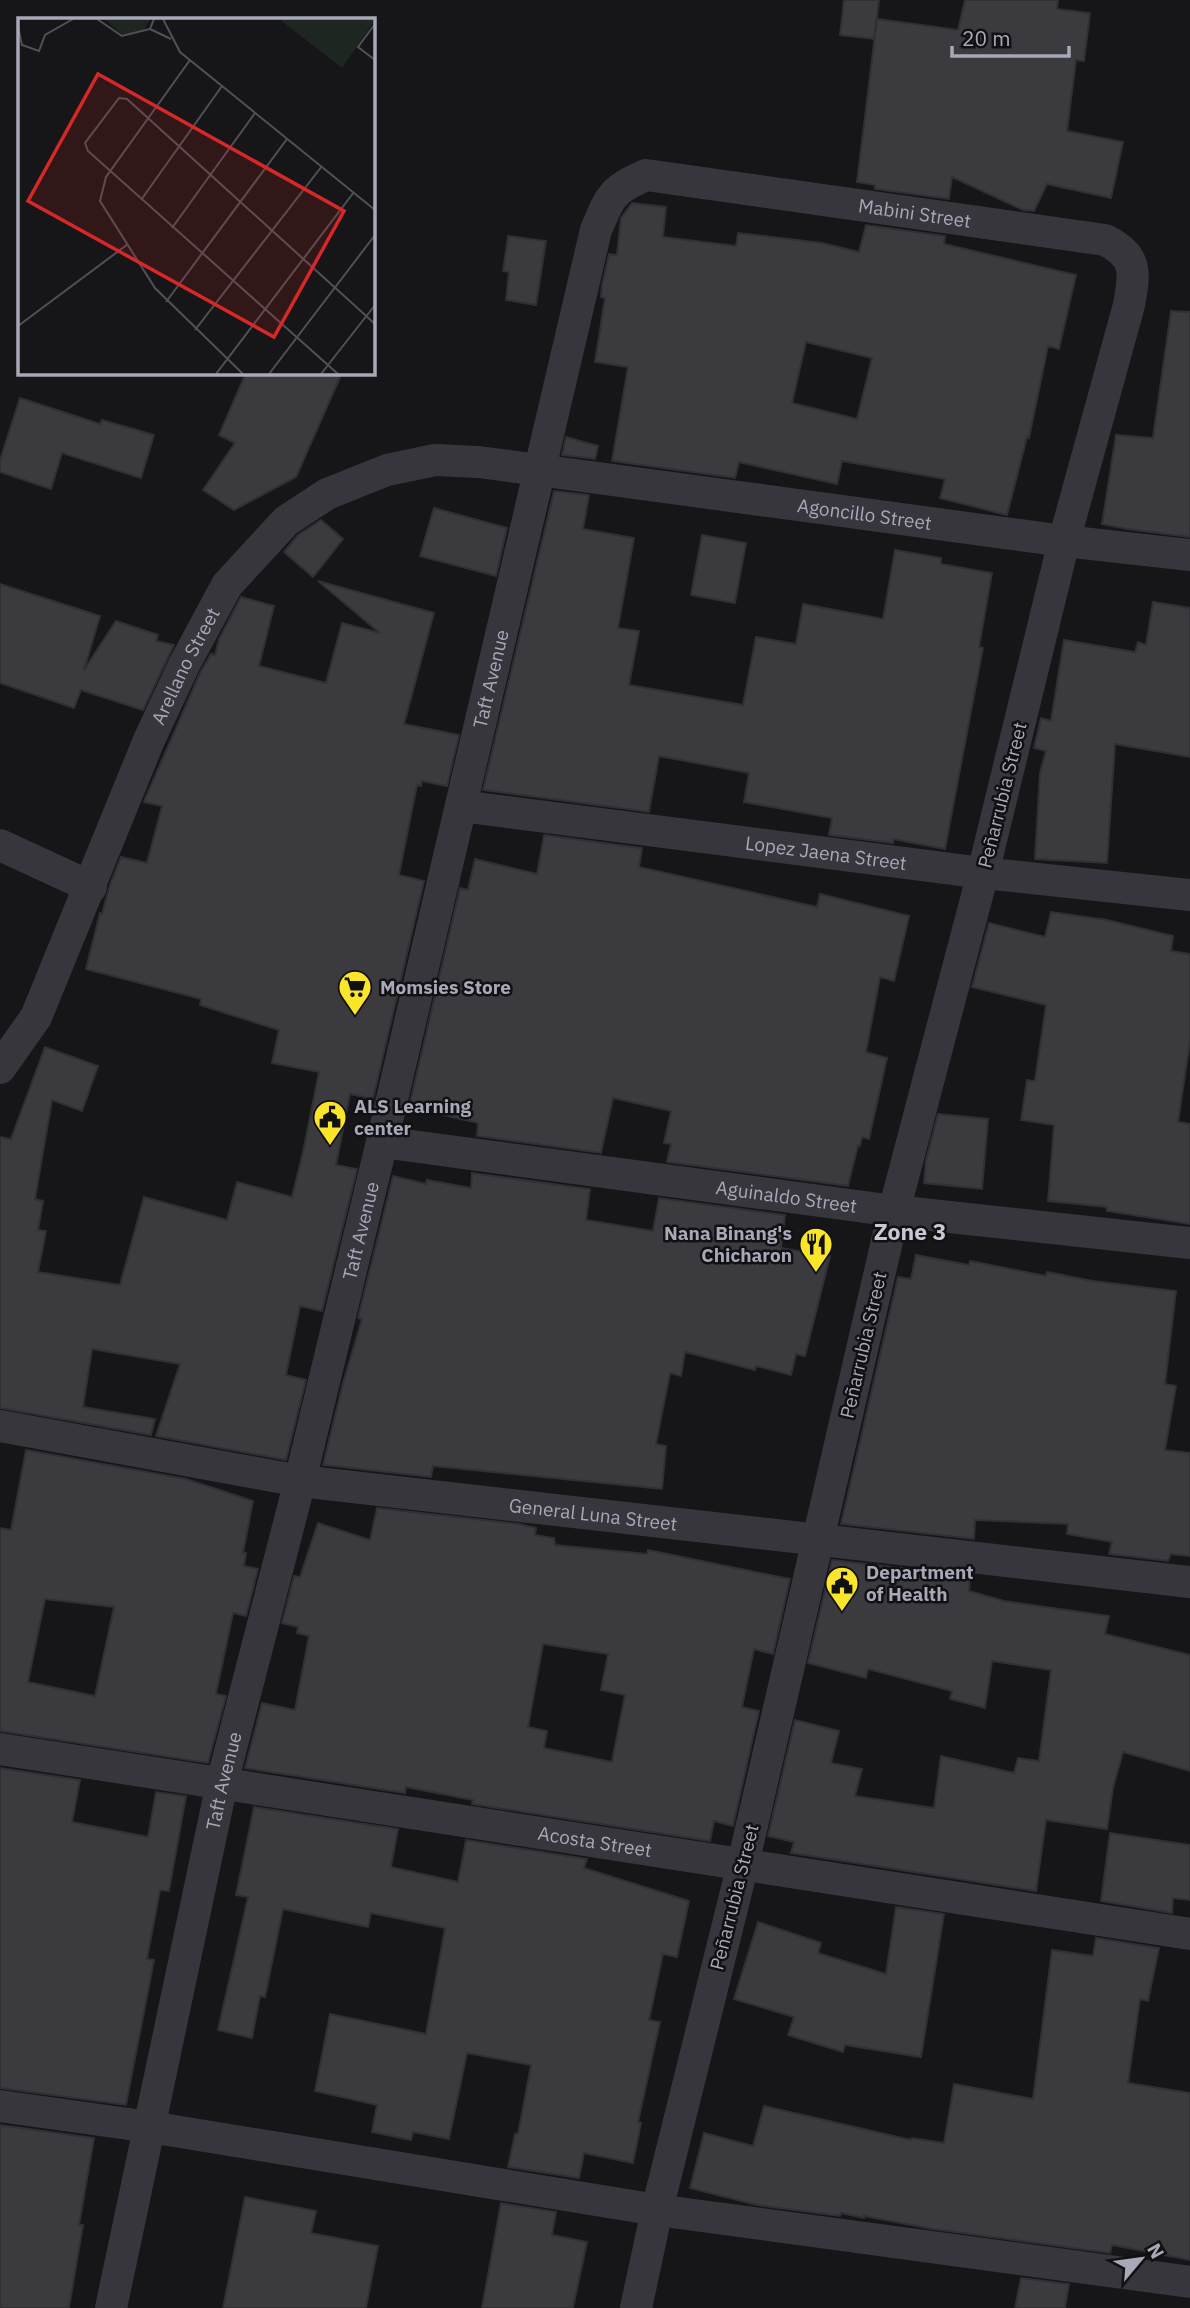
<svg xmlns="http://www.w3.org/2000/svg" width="1190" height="2308" font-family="'IBM Plex Sans',sans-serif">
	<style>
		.building { fill: #3b3a3f; stroke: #302f34; stroke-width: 2; fill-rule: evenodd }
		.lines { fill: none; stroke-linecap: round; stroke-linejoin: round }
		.street { stroke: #37363d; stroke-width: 32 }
		.labels { text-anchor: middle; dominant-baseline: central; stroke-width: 5; stroke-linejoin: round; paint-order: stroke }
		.street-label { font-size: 19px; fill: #a7a8b8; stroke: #111012 }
		.poi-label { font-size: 19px; font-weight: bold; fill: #a7a8b8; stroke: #111012; text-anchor: start }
		.quarter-label { font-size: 23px; font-weight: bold; fill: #c8c8d4; stroke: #111012 }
		.inset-road { fill: none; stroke: #505057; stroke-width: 2 }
		.view { fill: #d62828; fill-opacity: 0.15; stroke: #d62828; stroke-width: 3.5 }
		.inset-edge { fill: none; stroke: #a7a8b8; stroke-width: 3.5 }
	</style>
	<rect width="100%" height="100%" fill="#161517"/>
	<g class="building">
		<polygon points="844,0 879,0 874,39 840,35"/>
		<polygon points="965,0 1058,0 1057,9 1090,13 1084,61 1076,60 1067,131 1123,142 1111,198 1047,184 1034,211 1023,210 952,177 949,199 875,189 875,185 857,182 877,19 958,30"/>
		<path d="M632,203l34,4 -3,30 73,9 2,-13 84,10 37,9 7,-27 79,11 -1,8 132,31 -17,74 -11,-3 -19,92 -2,-1 -20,78 -67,-17 5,-19 -103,-18 -5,23 -98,-22 -4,16 -123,-17 16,-94 -33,-5 10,-64 -4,-1 1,-12 7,-31 8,1 4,-37zM806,342l66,16 -15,61 -65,-16z"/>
		<polygon points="508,236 546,241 536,305 506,300 509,272 503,271"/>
		<polygon points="1171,311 1190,312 1190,537 1127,529 1102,524 1116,435 1153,438"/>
		<polygon points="246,373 342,373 296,477 234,510 203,490 235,443 219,435"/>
		<polygon points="20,398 100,424 102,420 154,435 141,478 62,453 51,489 0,472 0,460"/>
		<polygon points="566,437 598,446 595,459 562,455"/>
		<polygon points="554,491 589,495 583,529 634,538 618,628 639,631 629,685 743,705 756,637 796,644 803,604 883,619 895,550 941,558 941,564 992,573 979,647 983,648 945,849 893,839 893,843 829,835 832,818 744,802 749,773 659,756 649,812 483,790"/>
		<polygon points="434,508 507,528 496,576 420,556"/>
		<polygon points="321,520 343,539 313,577 284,552 298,535"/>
		<polygon points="702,535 746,543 735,603 691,595"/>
		<polygon points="318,581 434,613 404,724 459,735 447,786 422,781 421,786 417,785 399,875 424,881 373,1099 350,1094 336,1165 357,1169 322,1311 300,1306 286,1375 306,1380 286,1460 156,1436 180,1364 92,1349 83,1407 155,1419 151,1435 0,1408 0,1137 11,1139 45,1047 98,1066 82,1111 52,1100 35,1199 43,1201 38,1230 46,1231 38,1272 120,1285 144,1197 227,1220 237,1182 292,1197 303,1152 319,1072 272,1063 279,1030 200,1005 201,999 86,969 100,913 102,914 110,885 121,857 147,863 162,806 144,802 145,799 200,673 211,654 215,655 219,639 241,597 274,606 259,666 326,683 342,623 380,633"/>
		<polygon points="0,584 100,616 84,670 116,621 158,635 156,641 174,645 143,710 81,690 74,708 0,683"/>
		<polygon points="1153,602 1190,608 1190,757 1115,744 1107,863 1035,859 1040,773 1046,751 1034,748 1041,718 1051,721 1064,640 1135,652 1138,642 1146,645"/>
		<polygon points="544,835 642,848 639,867 817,907 820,894 909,916 894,981 880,977 866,1052 887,1058 869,1139 862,1137 860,1146 858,1145 848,1186 667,1162 671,1144 664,1143 671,1111 613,1098 601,1153 477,1136 478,1123 409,1107 460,888 468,890 475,859 537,874"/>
		<polygon points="1051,912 1107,920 1173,936 1171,951 1190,954 1190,1041 1178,1122 1190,1124 1190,1224 1107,1211 1107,1207 1048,1201 1054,1125 1021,1120 1027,1080 1035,1081 1046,1005 972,987 989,923 1045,937"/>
		<polygon points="938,1114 988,1119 982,1189 924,1183 926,1160"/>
		<polygon points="472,1173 590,1189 586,1220 653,1231 659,1198 785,1215 781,1248 830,1256 805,1356 796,1354 791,1375 756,1366 755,1370 685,1352 681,1376 670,1373 656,1444 666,1446 662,1489 433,1466 431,1477 323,1465 343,1383 362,1319 358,1318 393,1176 426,1184 427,1180 471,1188"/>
		<polygon points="916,1255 969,1265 970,1261 1046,1276 1047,1272 1093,1281 1176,1291 1165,1384 1176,1386 1165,1450 1190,1453 1190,1556 1171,1554 1168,1561 1109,1554 1112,1542 1067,1534 1068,1524 975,1520 974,1539 841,1524 898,1277 911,1279"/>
		<path d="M26,1450l160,29 67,22 -10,52h3l-2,13 14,3 -12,47 -13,-3 -17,81 10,2 -18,67 -208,-32v-203l11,2zM45,1599l69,8 -19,89 -67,-14z"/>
		<path d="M377,1508l142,16 17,4 -1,7 19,3 1,7 92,9 1,-4 142,29 -17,75 -19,-5 -12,58 17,4 -26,115 -19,-5 -4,20 -238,-37 1,-4 -67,-13 -1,6 -160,-25 17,-65 33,7 14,-74 -12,-3 1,-6 -16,-4 12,-47 6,1 18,-54 52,17zM543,1644l65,10 -7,36 24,5 -13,67 -68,-14 3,-17 -19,-4z"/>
		<polygon points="832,1560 970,1576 969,1591 1004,1601 1109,1616 1105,1634 1190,1655 1190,1771 1123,1752 1113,1788 1107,1829 1046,1820 1036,1891 791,1853 794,1842 768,1836 795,1720 839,1731 831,1763 862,1769 855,1796 934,1808 941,1756 1014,1773 1018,1758 1039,1761 1051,1670 992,1661 985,1708 950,1699 952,1691 868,1669 866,1678 808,1663"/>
		<polygon points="0,1768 80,1780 72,1822 148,1837 156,1792 186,1796 169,1891 160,1890 147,1959 154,1960 126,2105 0,2088"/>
		<polygon points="254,1807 398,1829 391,1867 458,1882 466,1840 587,1859 584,1868 689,1901 677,1957 663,1954 649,2020 660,2022 638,2122 641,2123 633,2163 584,2153 579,2178 508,2167 515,2134 518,2134 531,2065 467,2053 449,2139 413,2132 411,2140 372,2132 377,2105 315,2091 330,2014 426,2034 445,1928 371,1913 368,1927 283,1909 265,1997 260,1996 252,2038 218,2030 248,1897 236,1895"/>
		<polygon points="1110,1833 1190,1845 1190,1900 1173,1898 1172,1913 1101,1901"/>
		<polygon points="896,1907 944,1914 921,2057 845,2045 843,2052 788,2035 794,2017 734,1999 758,1922 821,1943 818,1953 886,1974"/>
		<polygon points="1096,1938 1159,1948 1148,2001 1140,1999 1128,2083 1190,2093 1190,2260 1112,2245 1110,2253 933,2229 864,2216 864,2218 841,2213 840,2216 757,2205 690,2188 704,2133 753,2146 764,2106 911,2140 912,2138 944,2143 954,2084 1033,2099 1052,1950 1093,1956"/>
		<polygon points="0,2125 94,2138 79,2225 83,2225 69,2308 0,2308"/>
		<polygon points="245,2197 316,2211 311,2233 378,2246 366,2308 223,2308"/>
		<polygon points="501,2203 556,2212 552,2235 587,2242 573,2308 482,2308"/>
		<polygon points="1021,2278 1069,2284 1065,2308 1015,2308"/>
	</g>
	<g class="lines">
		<g class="street">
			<path id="s1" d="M461,806l522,67 207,22"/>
			<polyline points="0,845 91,887"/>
			<path id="s2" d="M0,1068l36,-51 113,-277 35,-75 43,-80 59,-64 41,-27 60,-24 48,-10 44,2 585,79 126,14"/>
			<path id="s3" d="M382,1142l512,69 296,32"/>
			<path id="s4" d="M0,1426l300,55 890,101"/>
			<path id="s5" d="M0,1749l1190,185"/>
			<polyline points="0,2106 150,2127 657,2210 1190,2282"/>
			<path id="s6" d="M111,2308l111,-525 78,-302 82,-339 214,-912c14,-33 15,-40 50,-55l459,65c33,16 30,33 24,65l-65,236 -81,332 -89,338 -151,653 -86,346 -21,98"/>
		</g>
	</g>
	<defs>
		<symbol id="supermarket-pin" viewBox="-11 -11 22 30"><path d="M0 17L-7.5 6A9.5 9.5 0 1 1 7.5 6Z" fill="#fbe52a" stroke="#111012"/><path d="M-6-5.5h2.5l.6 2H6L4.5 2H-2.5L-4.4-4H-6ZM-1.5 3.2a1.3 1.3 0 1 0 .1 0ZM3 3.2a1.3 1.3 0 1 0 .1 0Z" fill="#111"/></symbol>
		<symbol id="civic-pin" viewBox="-11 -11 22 30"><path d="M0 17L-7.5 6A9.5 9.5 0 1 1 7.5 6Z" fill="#fbe52a" stroke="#111012"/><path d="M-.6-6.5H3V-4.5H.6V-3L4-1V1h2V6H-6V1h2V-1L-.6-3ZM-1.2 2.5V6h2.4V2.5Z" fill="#111"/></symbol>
		<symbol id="restaurant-pin" viewBox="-11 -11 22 30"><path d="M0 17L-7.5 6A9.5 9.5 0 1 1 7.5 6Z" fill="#fbe52a" stroke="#111012"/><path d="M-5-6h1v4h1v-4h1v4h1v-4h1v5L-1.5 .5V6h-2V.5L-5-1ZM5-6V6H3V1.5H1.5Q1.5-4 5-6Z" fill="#111"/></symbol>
	</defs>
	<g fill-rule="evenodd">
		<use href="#supermarket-pin" x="336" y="968" width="38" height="52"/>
		<use href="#civic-pin" x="311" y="1098" width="38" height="52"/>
		<use href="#restaurant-pin" x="797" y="1225" width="38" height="52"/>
		<use href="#civic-pin" x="823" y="1564" width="38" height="52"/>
	</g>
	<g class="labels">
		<g class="street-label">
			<text stroke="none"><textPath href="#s6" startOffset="2483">Mabini Street</textPath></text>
			<text stroke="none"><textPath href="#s2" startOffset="1218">Agoncillo Street</textPath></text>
			<text stroke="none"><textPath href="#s2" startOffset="444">Arellano Street</textPath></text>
			<text stroke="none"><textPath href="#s6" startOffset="1673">Taft Avenue</textPath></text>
			<text transform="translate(1002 795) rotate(-76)">Peñarrubia Street</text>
			<text stroke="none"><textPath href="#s1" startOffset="368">Lopez Jaena Street</textPath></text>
			<text stroke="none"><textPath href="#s3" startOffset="408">Aguinaldo Street</textPath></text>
			<text stroke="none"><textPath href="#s6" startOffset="1106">Taft Avenue</textPath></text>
			<text transform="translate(863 1345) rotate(-77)">Peñarrubia Street</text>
			<text stroke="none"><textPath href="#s4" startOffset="600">General Luna Street</textPath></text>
			<text stroke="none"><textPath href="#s6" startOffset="539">Taft Avenue</textPath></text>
			<text stroke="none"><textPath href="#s5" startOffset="602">Acosta Street</textPath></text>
			<text transform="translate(734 1897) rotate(-76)">Peñarrubia Street</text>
		</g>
		<g class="poi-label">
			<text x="380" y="987">Momsies Store</text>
			<text x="354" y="1106">ALS Learning<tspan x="354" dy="22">center</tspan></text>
			<text x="792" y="1233" text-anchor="end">Nana Binang's<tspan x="792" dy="22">Chicharon</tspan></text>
			<text x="866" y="1572">Department<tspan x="866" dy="22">of Health</tspan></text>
		</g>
		<g class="quarter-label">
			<text x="910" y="1231">Zone 3</text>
		</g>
	</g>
	<g transform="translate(18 18)">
		<rect width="357" height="357" fill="#161517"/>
		<path d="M87,1h45l-6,11 -21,6zM261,1h96v1l-33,48z" fill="#1d2620"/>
		<path class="inset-road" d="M79,1l25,17 28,-7 4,-10M145,1l17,33 195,158M357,6l-17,23 17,13M0,9l4,18 17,6 6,-16 28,-16M132,11l21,10M172,42l-84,117 -6,24 55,87 88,86M123,182l81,-114M154,210l83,-115M148,284l121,-163M0,308l110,-82M177,312l127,-164M198,356l138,-182M251,356l106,-139M303,356l54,-69M320,356l-250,-223 -3,-8 34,-45 8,1 248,225"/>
		<path class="view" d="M80,56l246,137 -70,126 -246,-136z"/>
		<rect width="357" height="357" class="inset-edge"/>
	</g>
	<g transform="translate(1141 2259) rotate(61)" stroke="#111012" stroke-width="5" paint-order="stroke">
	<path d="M0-5L12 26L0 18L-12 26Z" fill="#a7a8b8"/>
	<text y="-10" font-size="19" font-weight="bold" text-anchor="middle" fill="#a7a8b8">N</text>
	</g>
	<path d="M952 46v10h117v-10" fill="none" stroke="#a7a8b8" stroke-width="3.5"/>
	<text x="962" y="46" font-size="21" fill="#a7a8b8" stroke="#111012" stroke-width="5" paint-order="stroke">20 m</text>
</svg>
